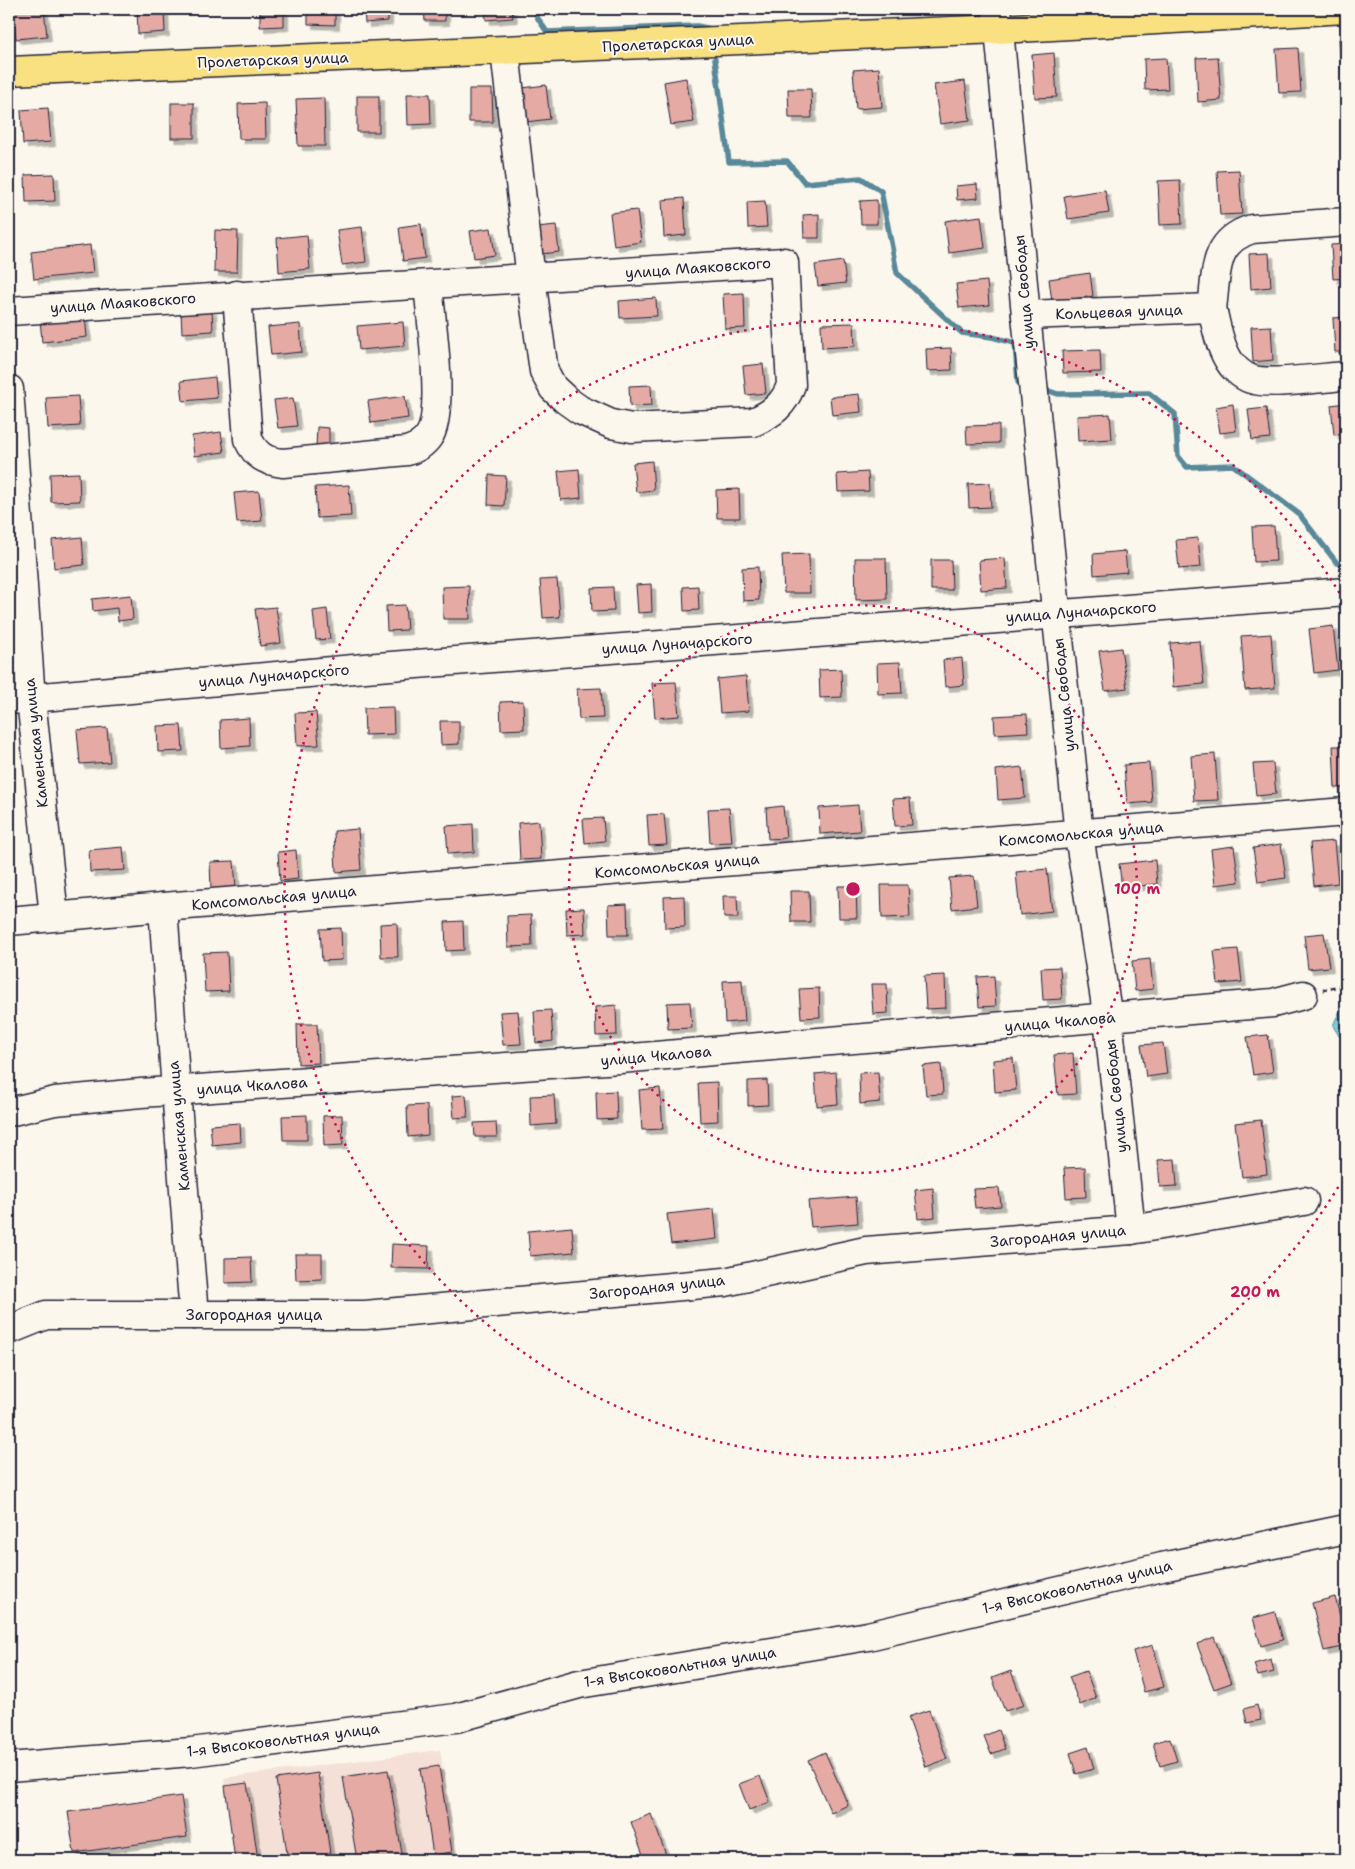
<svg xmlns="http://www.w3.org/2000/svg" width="1355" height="1869" font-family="'Shantell Sans',sans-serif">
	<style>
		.built { fill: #f4e0d6 }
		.water { fill: #7cccd8; stroke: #588899 }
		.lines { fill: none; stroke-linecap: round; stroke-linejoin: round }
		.stream { stroke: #588899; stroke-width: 5.5 }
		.building { fill: #e5aaa3; stroke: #22223b; filter: url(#shadow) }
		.minor-casing { stroke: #22223b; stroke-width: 31 }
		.major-casing { stroke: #22223b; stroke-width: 31 }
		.path { stroke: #22223b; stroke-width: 3; stroke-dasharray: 4 4; stroke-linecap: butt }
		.minor { stroke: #fbf7ec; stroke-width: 28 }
		.major { stroke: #f9e181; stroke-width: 28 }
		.ring { fill: none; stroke: #c2185b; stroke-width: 2.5; stroke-dasharray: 2.5 5 }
		.labels { text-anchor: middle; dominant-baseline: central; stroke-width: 4; stroke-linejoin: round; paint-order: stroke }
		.street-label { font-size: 15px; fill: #22223b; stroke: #fbf7ec }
		.centre { fill: #c2185b; stroke: #fbf7ec; stroke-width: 2.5 }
		.ring-label { font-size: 15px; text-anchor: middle; font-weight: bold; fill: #c2185b; stroke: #fbf7ec; stroke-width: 4; stroke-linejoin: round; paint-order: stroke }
	</style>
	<defs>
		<filter id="shadow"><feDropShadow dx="4.5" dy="4.5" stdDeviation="0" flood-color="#0004"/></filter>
	</defs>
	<rect width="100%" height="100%" fill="#fbf7ec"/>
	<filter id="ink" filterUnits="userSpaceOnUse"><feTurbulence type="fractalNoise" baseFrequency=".02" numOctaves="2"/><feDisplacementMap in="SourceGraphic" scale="10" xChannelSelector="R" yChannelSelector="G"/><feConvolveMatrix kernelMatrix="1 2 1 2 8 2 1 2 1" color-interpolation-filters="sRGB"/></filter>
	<g filter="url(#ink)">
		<polygon class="built" points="440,1750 457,1860 235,1860 224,1778"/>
		<path class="water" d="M1346,1005v35l-7,-4 -6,-10c3,-8 7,-17 13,-21z"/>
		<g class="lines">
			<g class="stream">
				<polyline points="536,9 537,17 547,32 697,26 712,29"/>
				<polyline points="715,59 729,162 787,161 805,183 861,178 881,191 897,273 962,333 992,337 1015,343 1018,382"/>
				<polyline points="1049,391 1058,394 1149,393 1175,414 1178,456 1187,467 1233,465 1299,514 1337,563 1346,566"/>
			</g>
		</g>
		<g class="building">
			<polygon points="12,9 44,9 47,36 16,39"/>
			<polygon points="137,9 164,9 165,32 138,34"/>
			<polygon points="260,9 284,9 284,26 260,27"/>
			<polygon points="308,9 335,9 335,25 308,24"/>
			<polygon points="364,9 388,9 388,21 365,23"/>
			<polygon points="424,9 445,9 445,21 425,21"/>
			<polygon points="485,9 512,9 513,18 486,20"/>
			<polygon points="1339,39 1346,39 1346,83 1342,83"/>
			<polygon points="1298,48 1301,92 1279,93 1276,49"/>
			<polygon points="1054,53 1057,97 1035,98 1032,55"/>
			<polygon points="1218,57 1221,100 1198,102 1196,58"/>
			<polygon points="1166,58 1168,89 1145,90 1144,59"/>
			<polygon points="879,68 882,107 856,109 853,70"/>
			<polygon points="686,78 694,122 671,125 664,82"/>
			<polygon points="965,81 970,120 940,124 934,85"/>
			<polygon points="546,85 550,119 526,122 522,88"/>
			<polygon points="469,89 492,89 493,122 469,122"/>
			<polygon points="788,89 811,89 812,118 789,118"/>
			<polygon points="407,94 430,94 431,124 408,125"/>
			<rect x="357" y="96" width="22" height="36"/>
			<polygon points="324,98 325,146 298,146 296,99"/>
			<rect x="171" y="103" width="23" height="35"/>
			<polygon points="265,103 266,139 239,139 238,104"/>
			<polygon points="48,108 51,142 23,144 21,110"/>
			<polygon points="1239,170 1242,214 1220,215 1217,171"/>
			<polygon points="54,174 55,201 26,202 25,175"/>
			<polygon points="1180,180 1182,224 1160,225 1158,181"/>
			<polygon points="977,184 978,198 957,200 956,186"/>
			<polygon points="1105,190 1109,213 1068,219 1064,196"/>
			<polygon points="684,198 686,235 664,237 662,200"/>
			<polygon points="877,200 877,224 861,224 860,201"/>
			<polygon points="765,201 767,227 748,228 747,202"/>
			<polygon points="637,210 641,242 614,246 610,213"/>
			<polygon points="819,214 819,238 804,238 803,215"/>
			<polygon points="981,216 985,248 949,253 945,221"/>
			<polygon points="421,224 425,258 403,261 399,227"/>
			<polygon points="556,225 559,252 540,254 537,227"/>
			<polygon points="362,227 366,262 342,265 337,230"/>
			<polygon points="491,228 495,255 474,258 470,231"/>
			<polygon points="215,230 238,231 237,272 214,272"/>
			<polygon points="307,235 310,269 279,272 277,238"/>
			<polygon points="1346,244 1346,278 1333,279 1331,245"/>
			<polygon points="90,245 93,273 34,279 31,252"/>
			<polygon points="1269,253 1271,287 1251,289 1249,254"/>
			<polygon points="843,261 846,283 818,286 815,265"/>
			<polygon points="1090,273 1093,296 1052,302 1049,279"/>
			<polygon points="987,281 989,305 959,308 956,284"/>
			<polygon points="744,293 745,328 725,329 723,294"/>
			<polygon points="656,298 657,316 620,318 619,301"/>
			<polygon points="212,310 213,331 182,333 181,312"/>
			<polygon points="85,315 87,337 42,342 40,319"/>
			<polygon points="1346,317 1346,352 1335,352 1333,318"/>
			<polygon points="403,322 405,346 359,350 357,326"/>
			<polygon points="854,323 855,346 822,348 821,324"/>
			<polygon points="300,324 302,352 271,355 268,327"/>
			<polygon points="1271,326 1273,360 1253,362 1251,327"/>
			<polygon points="951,348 952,370 927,371 926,349"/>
			<polygon points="1100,350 1101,372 1063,373 1062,351"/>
			<polygon points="763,364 766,393 746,395 743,366"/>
			<polygon points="215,377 217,398 183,401 181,381"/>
			<polygon points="651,385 652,405 630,406 629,386"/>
			<polygon points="859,394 861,412 832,415 830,397"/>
			<polygon points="78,396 80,426 48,428 46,398"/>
			<polygon points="405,396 408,418 371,423 368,401"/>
			<polygon points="293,398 297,426 278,428 274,400"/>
			<polygon points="1346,403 1346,434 1334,435 1331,405"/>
			<polygon points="1233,404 1236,431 1220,433 1216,407"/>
			<polygon points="1266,408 1270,438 1252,440 1248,410"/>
			<polygon points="1110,414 1112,439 1078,441 1077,416"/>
			<polygon points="999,425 999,443 967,444 966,426"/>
			<polygon points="317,427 329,428 329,447 316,447"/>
			<polygon points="221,432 224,452 194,456 192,436"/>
			<polygon points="652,461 654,490 636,492 633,463"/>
			<polygon points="579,469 581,498 561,500 558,471"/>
			<polygon points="868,472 869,491 838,492 837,474"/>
			<polygon points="79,473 80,501 51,502 50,474"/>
			<polygon points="489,475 506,476 504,506 488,505"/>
			<polygon points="990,483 991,507 969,508 968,484"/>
			<polygon points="349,485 351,516 317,518 315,487"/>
			<polygon points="739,489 740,518 717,518 716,490"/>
			<polygon points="259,491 262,521 237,523 234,493"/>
			<polygon points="1274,526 1276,561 1254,562 1252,527"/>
			<polygon points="82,537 84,565 54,568 52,540"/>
			<polygon points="1198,538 1201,567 1179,569 1176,540"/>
			<polygon points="1125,551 1127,572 1094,575 1093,554"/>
			<polygon points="809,554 810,593 784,593 782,555"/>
			<polygon points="855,558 886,558 887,599 856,600"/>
			<polygon points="1005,558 1007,588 981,590 979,560"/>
			<polygon points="931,560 951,560 952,590 931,590"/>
			<polygon points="758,567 759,600 743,601 742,568"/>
			<polygon points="557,579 560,617 543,618 540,580"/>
			<polygon points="651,584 652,612 638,613 636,585"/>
			<polygon points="469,586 470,619 443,619 442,587"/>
			<polygon points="698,586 699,610 684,611 683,587"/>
			<polygon points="613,587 614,611 592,612 591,588"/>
			<polygon points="131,595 133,619 118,621 117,608 93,611 92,599"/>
			<polygon points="405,605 407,630 387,631 386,606"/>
			<polygon points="276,607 281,643 260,646 255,609"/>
			<polygon points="327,609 330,639 316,640 313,611"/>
			<polygon points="1333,626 1338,670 1314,673 1309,629"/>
			<polygon points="1271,634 1275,688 1245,690 1241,636"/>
			<polygon points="1200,641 1204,684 1173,687 1170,643"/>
			<polygon points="1121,648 1127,688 1105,691 1099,651"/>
			<polygon points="962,658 964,685 945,687 943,660"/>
			<polygon points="900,662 902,693 878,694 877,663"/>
			<polygon points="841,669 842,697 820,698 819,670"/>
			<polygon points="746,676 749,711 720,713 717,679"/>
			<polygon points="676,682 679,716 655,718 652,683"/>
			<polygon points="601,688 603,718 579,719 577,689"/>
			<polygon points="523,701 524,729 501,730 500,702"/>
			<polygon points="393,707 394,734 365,735 364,708"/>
			<polygon points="316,712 319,745 297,746 295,713"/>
			<polygon points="1027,714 1028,732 995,734 994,716"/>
			<polygon points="249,718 250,746 221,748 220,720"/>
			<polygon points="440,721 459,721 459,744 441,745"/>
			<polygon points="181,725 183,751 158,752 157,726"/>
			<polygon points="107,728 110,762 80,764 77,730"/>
			<polygon points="1333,746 1346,746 1346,788 1335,788"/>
			<polygon points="1215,754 1218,800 1194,801 1191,756"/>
			<polygon points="1149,763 1152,802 1127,804 1124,765"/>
			<polygon points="1273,763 1276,794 1256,796 1253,764"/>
			<polygon points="1022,767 1025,798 998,800 996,770"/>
			<polygon points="910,798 912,825 895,826 893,799"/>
			<polygon points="858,805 860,831 820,834 819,808"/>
			<polygon points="783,806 786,838 768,839 766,808"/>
			<polygon points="729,808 732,842 710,843 708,809"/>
			<polygon points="664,814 667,845 649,846 647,815"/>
			<polygon points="603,818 605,841 585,843 583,819"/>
			<polygon points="539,821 541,859 520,860 518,823"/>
			<polygon points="473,824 474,852 448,854 446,826"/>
			<polygon points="358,829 361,870 336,872 334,831"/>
			<polygon points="1334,841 1338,883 1314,886 1310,843"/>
			<polygon points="1281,844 1286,878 1258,882 1253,848"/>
			<polygon points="1234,846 1239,882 1215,885 1211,849"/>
			<polygon points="123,847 125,870 90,872 89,850"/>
			<polygon points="296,850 298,879 280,881 278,852"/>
			<polygon points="1155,860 1157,884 1122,888 1119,864"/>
			<polygon points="234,861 236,888 211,889 210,862"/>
			<polygon points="1047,869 1052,911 1020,915 1016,872"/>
			<polygon points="974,876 977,906 952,909 949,878"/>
			<polygon points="881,885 908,885 910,917 882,918"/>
			<polygon points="838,886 856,886 857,918 839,918"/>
			<polygon points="790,891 809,891 810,922 791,922"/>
			<polygon points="684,896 685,927 665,928 664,897"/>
			<polygon points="723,896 737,896 738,918 724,918"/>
			<polygon points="627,904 628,935 609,935 608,905"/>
			<polygon points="584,908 585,934 567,935 566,909"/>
			<polygon points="531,915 532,946 508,947 507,916"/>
			<polygon points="463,921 464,950 446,951 445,922"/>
			<polygon points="397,923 398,957 381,957 380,924"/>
			<polygon points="341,928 342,960 322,961 320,929"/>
			<polygon points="1324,933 1329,967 1308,969 1304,935"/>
			<polygon points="1238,949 1242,982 1218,984 1214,951"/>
			<polygon points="227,952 229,991 205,992 203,953"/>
			<polygon points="1150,959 1153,989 1135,991 1132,961"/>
			<polygon points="1060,967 1062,999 1043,1000 1041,968"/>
			<polygon points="945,975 946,1008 926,1009 924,976"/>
			<polygon points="994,976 996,1006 979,1007 977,977"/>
			<polygon points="742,980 745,1021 725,1023 723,981"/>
			<polygon points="871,984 887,984 888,1013 873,1014"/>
			<polygon points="819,988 820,1017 801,1018 799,989"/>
			<polygon points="690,1002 692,1028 668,1029 667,1003"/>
			<polygon points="616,1005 617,1035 596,1036 595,1007"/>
			<polygon points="551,1010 553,1041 536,1043 534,1011"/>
			<polygon points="518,1011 521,1044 503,1045 500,1012"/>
			<polygon points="297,1024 317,1024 319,1063 298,1064"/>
			<polygon points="1268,1035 1273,1072 1253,1075 1247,1037"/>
			<polygon points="1163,1043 1167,1074 1146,1077 1141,1045"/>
			<polygon points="1073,1053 1076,1094 1058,1095 1054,1055"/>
			<polygon points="1013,1058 1016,1090 995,1092 993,1060"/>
			<polygon points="941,1064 943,1094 926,1095 923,1066"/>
			<polygon points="836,1072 838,1104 817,1106 815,1074"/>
			<polygon points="878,1072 880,1102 860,1104 859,1073"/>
			<polygon points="767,1080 768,1105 748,1106 748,1081"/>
			<polygon points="717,1082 718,1121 700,1122 698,1083"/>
			<polygon points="660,1088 663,1129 642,1130 639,1090"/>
			<polygon points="616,1091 617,1119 597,1120 596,1092"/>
			<polygon points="466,1095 468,1117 454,1118 452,1096"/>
			<polygon points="554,1095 556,1124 531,1126 530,1096"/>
			<polygon points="427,1105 428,1135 408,1137 407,1106"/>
			<polygon points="307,1115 307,1140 283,1140 282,1116"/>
			<polygon points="342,1115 343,1145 324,1146 323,1116"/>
			<polygon points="1261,1120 1267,1174 1242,1177 1235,1123"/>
			<polygon points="496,1122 497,1137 475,1137 474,1123"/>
			<polygon points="240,1123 241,1142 212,1145 210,1125"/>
			<polygon points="1175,1159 1177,1186 1160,1187 1158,1160"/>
			<polygon points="1085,1167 1086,1197 1066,1198 1064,1168"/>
			<polygon points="933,1188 935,1217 918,1219 915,1190"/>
			<polygon points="999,1188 1001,1206 975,1208 973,1189"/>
			<polygon points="856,1197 858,1223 811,1227 808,1201"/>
			<polygon points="714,1209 717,1239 671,1244 667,1214"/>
			<polygon points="572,1227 574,1252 530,1256 528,1231"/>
			<polygon points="392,1244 429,1246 428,1269 391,1268"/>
			<polygon points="295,1254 322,1254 322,1279 296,1280"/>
			<polygon points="251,1257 252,1282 225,1283 225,1258"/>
			<polygon points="1335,1597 1346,1639 1346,1646 1324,1651 1312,1603"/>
			<polygon points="1275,1612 1283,1640 1261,1646 1253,1618"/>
			<polygon points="1214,1637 1231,1683 1214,1689 1197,1644"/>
			<polygon points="1153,1645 1164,1687 1144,1692 1133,1651"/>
			<polygon points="1271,1659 1274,1672 1258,1676 1254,1664"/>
			<polygon points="1011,1671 1024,1705 1005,1711 992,1678"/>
			<polygon points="1086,1671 1096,1698 1080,1705 1069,1677"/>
			<polygon points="1257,1705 1261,1720 1247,1723 1244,1709"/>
			<polygon points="929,1710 947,1759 926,1767 908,1717"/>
			<polygon points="998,1730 1005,1749 991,1754 984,1736"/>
			<polygon points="1170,1738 1177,1761 1160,1766 1153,1743"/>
			<polygon points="1088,1747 1094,1769 1076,1774 1070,1753"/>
			<polygon points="825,1752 848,1805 831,1813 808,1760"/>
			<polygon points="439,1766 452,1852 433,1855 420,1769"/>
			<polygon points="388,1770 403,1860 357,1860 343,1777"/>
			<polygon points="318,1773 331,1860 288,1860 276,1779"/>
			<polygon points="760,1776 770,1802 749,1810 739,1784"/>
			<polygon points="247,1783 258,1860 235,1860 225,1786"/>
			<polygon points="181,1796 187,1837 74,1853 68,1812"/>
			<polygon points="651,1814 668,1860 645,1860 631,1822"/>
			<polygon points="604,1854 608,1860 593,1860"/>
		</g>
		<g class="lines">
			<defs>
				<g id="minor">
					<polyline points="997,9 1026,315 1079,835 1108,1018 1131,1230"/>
					<path d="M237,295l11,144c8,17 17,22 35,24l124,-12c9,-3 16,-6 22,-15 16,-24 2,-119 -1,-150"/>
					<path d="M1212,308c5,-35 0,-67 40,-79l94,-7"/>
					<path d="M9,311c258,-18 517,-32 775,-49l7,123c-7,20 -19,29 -38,37l-121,6 -21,-4 -31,-14 -14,-10 -13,-12 -9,-17 -13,-92 -26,-228"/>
					<path d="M1026,315l186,-7c4,17 7,36 16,51 4,8 14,17 23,20 17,7 74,-2 95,-3"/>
					<polyline points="9,389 31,699 54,916"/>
					<polyline points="9,700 365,668 1346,592"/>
					<polyline points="163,907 176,1091 194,1315"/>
					<polyline points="9,921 163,907 1346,812"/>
					<polyline points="9,1112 55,1101 141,1093 620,1059 1273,1003 1303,995"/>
					<polyline points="9,1330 46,1315 365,1315 725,1282 866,1251 1131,1230 1304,1201"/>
					<polyline points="9,1767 191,1752 456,1718 579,1684 868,1636 1162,1567 1346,1529"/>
				</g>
				<polyline id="major" points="9,71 999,29 1346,9"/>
			</defs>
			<use href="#minor" class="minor-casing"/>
			<use href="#major" class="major-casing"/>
			<polyline class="path" points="1323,990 1346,984"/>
			<use href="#minor" class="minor"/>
			<use href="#major" class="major"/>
		</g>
	</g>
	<g class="ring">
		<circle cx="853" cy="889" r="284"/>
		<path d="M1346 1174A569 569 0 1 1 1346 604"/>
	</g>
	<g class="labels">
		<g class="street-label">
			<text transform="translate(678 43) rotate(-3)">Пролетарская улица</text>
			<text transform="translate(273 60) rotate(-2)">Пролетарская улица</text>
			<text transform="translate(698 268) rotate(-4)">улица Маяковского</text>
			<text transform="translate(1024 292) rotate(-95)">улица Свободы</text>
			<text transform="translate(123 303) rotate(-4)">улица Маяковского</text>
			<text transform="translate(1119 312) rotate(-2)">Кольцевая улица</text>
			<text transform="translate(1081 612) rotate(-4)">улица Луначарского</text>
			<text transform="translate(677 644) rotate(-4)">улица Луначарского</text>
			<text transform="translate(274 676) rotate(-5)">улица Луначарского</text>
			<text transform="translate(1064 695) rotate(-96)">улица Свободы</text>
			<text transform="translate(36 743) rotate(-96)">Каменская улица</text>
			<text transform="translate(1081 834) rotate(-5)">Комсомольская улица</text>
			<text transform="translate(677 866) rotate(-5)">Комсомольская улица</text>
			<text transform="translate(274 898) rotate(-5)">Комсомольская улица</text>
			<text transform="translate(1060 1022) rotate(-5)">улица Чкалова</text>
			<text transform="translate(656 1056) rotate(-5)">улица Чкалова</text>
			<text transform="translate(252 1086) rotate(-4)">улица Чкалова</text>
			<text transform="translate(1116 1096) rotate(-96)">улица Свободы</text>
			<text transform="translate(179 1126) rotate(-95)">Каменская улица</text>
			<text transform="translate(1058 1236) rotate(-5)">Загородная улица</text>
			<text transform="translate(657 1287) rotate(-6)">Загородная улица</text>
			<text x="254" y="1315">Загородная улица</text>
			<text transform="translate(1077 1587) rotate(-13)">1-я Высоковольтная улица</text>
			<text transform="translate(680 1667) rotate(-9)">1-я Высоковольтная улица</text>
			<text transform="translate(283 1740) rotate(-7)">1-я Высоковольтная улица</text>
		</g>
	</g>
	<circle cx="853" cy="889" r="8" class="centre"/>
	<g class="ring-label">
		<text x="1137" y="894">100 m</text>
		<text x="1255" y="1297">200 m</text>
	</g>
	<rect width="1355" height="1869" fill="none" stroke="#fbf7ec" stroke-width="30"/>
	<rect x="15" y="15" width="1325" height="1839" fill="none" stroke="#22223b" stroke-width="2" filter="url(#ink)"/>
</svg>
